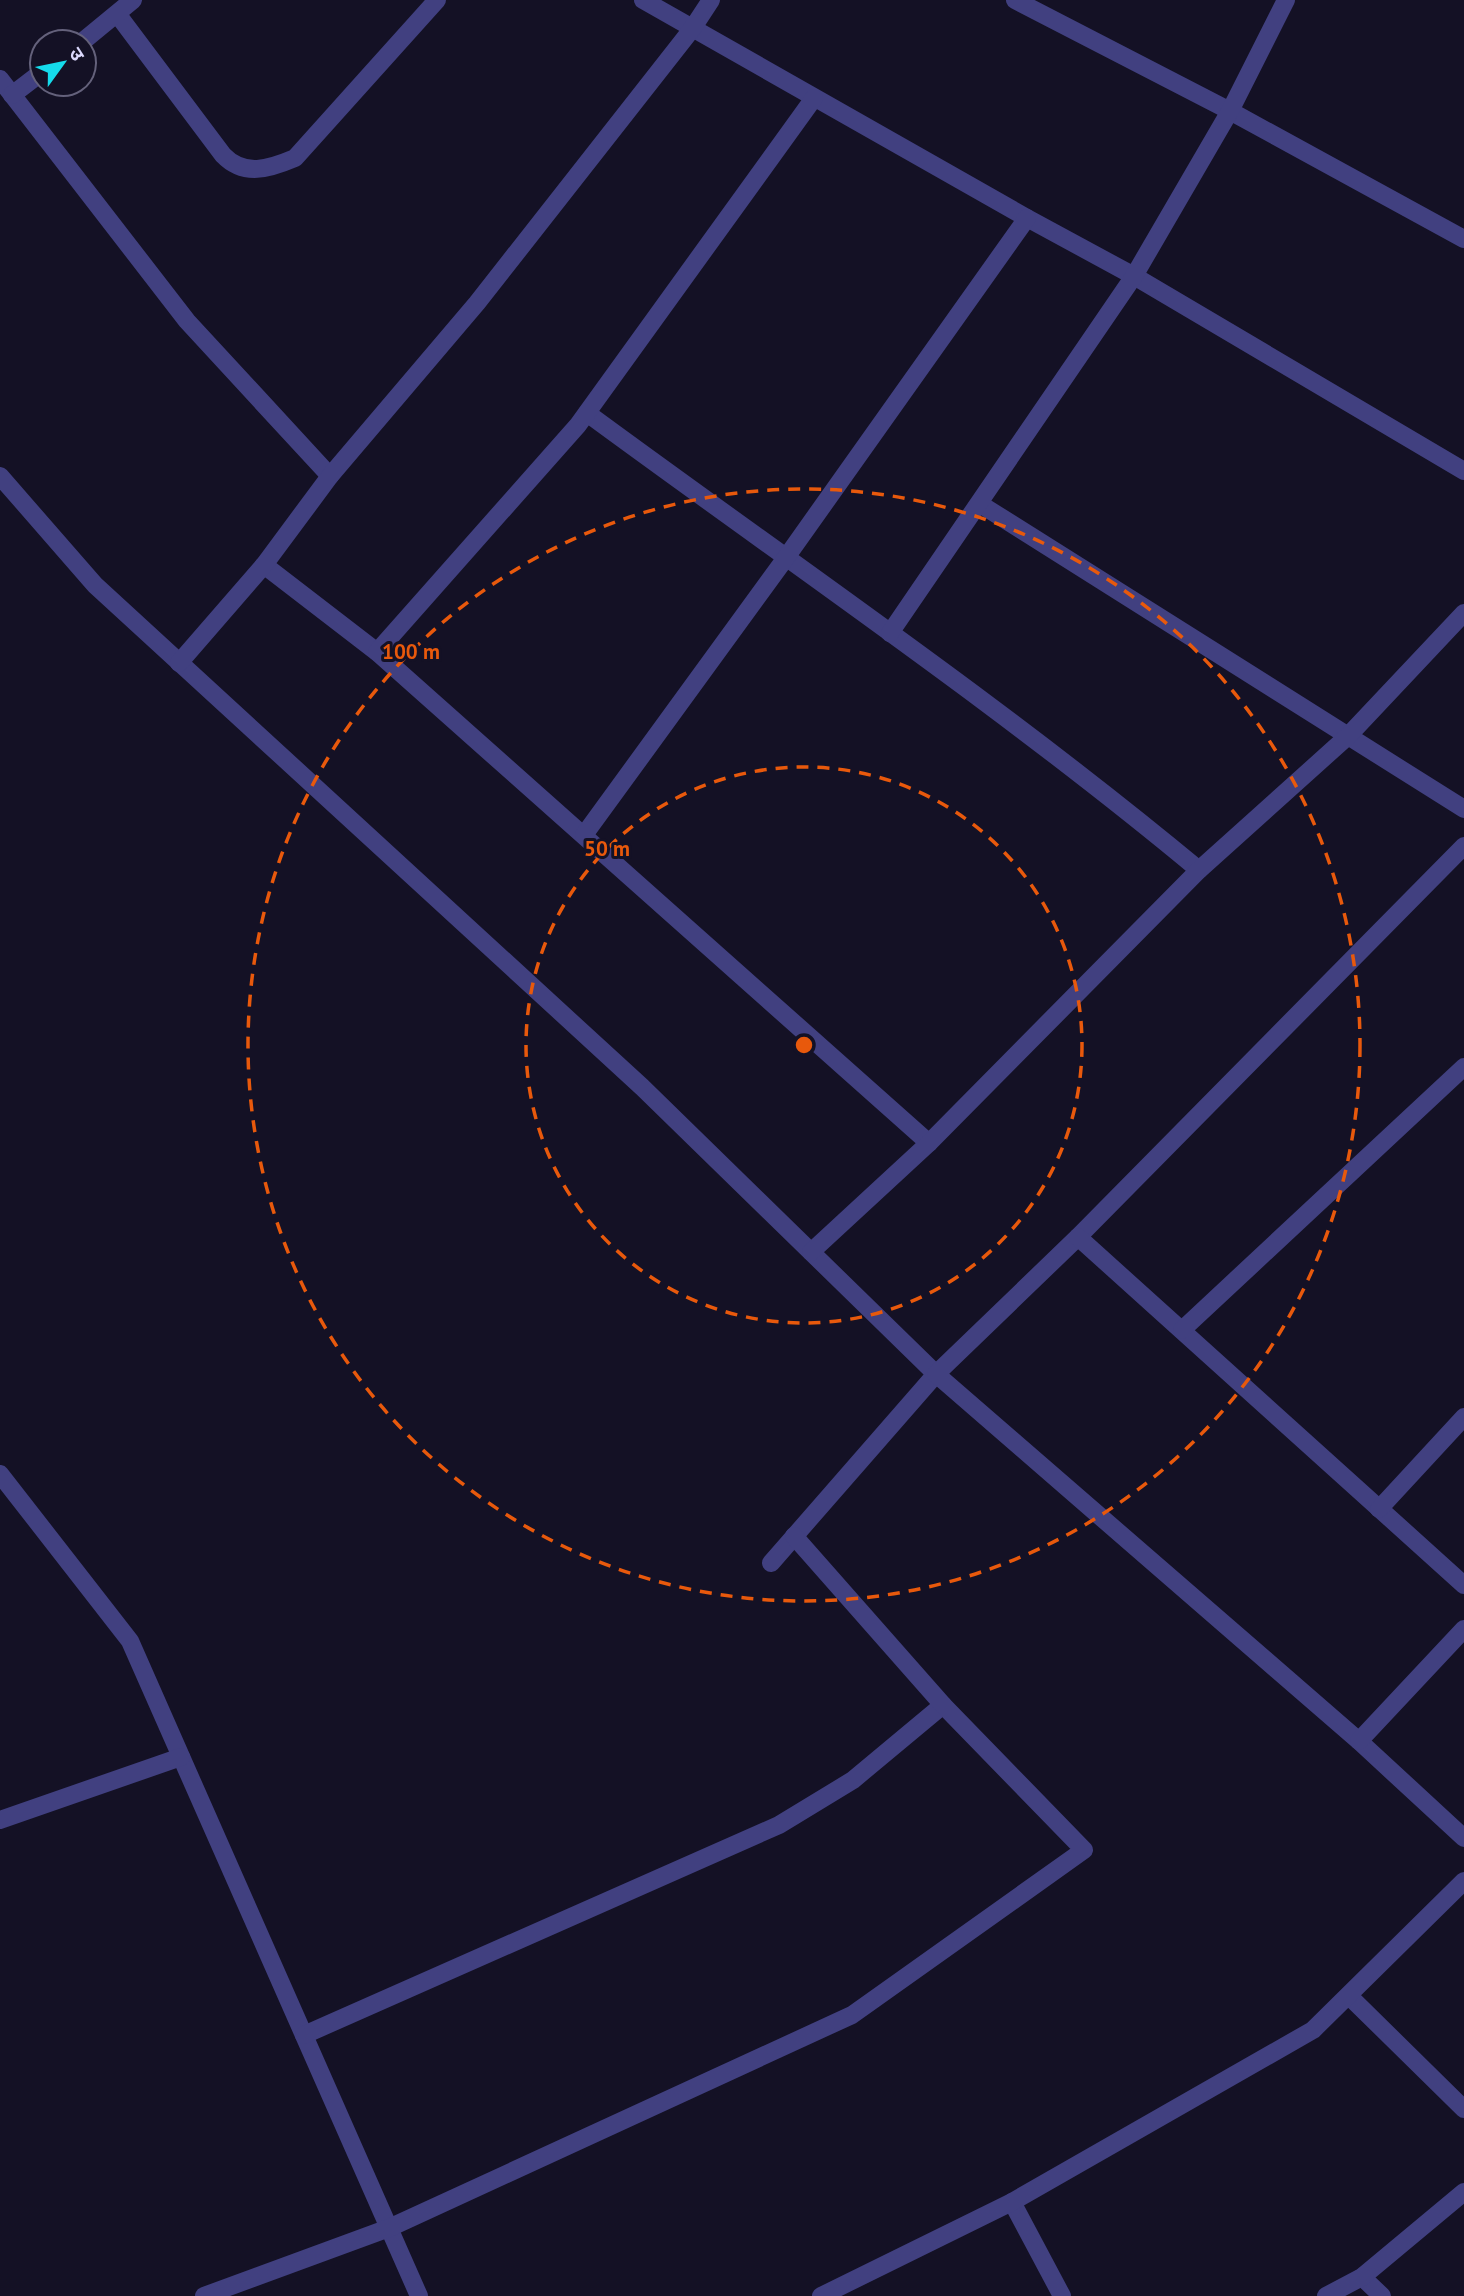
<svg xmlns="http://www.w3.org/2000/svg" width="1464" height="2296" font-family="'PT Sans','Noto Sans Devanagari',sans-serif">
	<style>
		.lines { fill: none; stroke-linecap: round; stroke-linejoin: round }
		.minor { stroke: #414080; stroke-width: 18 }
		.ring { fill: none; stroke: #e8590c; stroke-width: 3.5; stroke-dasharray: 12 9 }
		.centre { fill: #e8590c; stroke: #141125; stroke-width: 3.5 }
		.ring-label { font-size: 21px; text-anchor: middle; font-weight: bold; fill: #e8590c; stroke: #141125; stroke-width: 6; stroke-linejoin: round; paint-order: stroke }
	</style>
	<rect width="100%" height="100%" fill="#141125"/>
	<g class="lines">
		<g class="minor">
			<polyline points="643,0 1027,218 1134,276 1464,471"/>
			<polyline points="1015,0 1230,111 1464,239"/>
			<path d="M118,15l105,140c21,22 46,14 72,3l142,-158"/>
			<polyline points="82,42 133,0"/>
			<polyline points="0,79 187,321 330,476"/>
			<polyline points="12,95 42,72"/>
			<path d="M587,413c205,151 416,294 612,457"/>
			<polyline points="0,476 95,585 642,1087 936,1374 771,1563"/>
			<polyline points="980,504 1464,809"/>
			<polyline points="264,565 377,652 929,1143"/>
			<polyline points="890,633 1134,276 1230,111 1286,0"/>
			<polyline points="377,652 578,425 814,98"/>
			<polyline points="179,663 264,565 330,476 477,303 692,29 711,0"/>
			<polyline points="584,835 785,559 1027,218"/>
			<polyline points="1464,846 1078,1237 936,1374 1359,1741 1464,1838"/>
			<polyline points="1078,1237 1464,1585"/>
			<polyline points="811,1252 929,1143 1199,870 1348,736 1464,613"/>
			<polyline points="1182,1330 1464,1067"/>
			<polyline points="0,1474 130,1641 419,2296"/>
			<polyline points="1379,1509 1464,1417"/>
			<polyline points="1359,1741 1464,1629"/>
			<polyline points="0,1820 181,1757"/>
			<polyline points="1349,1996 1464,2109"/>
			<polyline points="304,2035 779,1825 853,1780 943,1705"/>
			<polyline points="1012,2202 1062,2296"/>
			<polyline points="1362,2277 1382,2296"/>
			<polyline points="204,2296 389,2228 852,2015 1084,1850 943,1705 794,1536"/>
			<polyline points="821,2296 1012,2202 1313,2030 1464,1881"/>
			<polyline points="1326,2296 1362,2277 1464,2192"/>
		</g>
	</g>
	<g class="ring">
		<circle cx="804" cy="1045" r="278"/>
		<circle cx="804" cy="1045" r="556"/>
	</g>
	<circle cx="804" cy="1045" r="10" class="centre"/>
	<g class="ring-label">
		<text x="411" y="659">100 m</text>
		<text x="607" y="856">50 m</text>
	</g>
	<g transform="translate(63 63) rotate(57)"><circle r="33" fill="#141125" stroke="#64617b" stroke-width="2"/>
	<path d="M0-5L12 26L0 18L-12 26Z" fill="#15dbeb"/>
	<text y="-10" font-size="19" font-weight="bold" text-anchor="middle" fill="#dbd8fc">उ</text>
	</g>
</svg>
